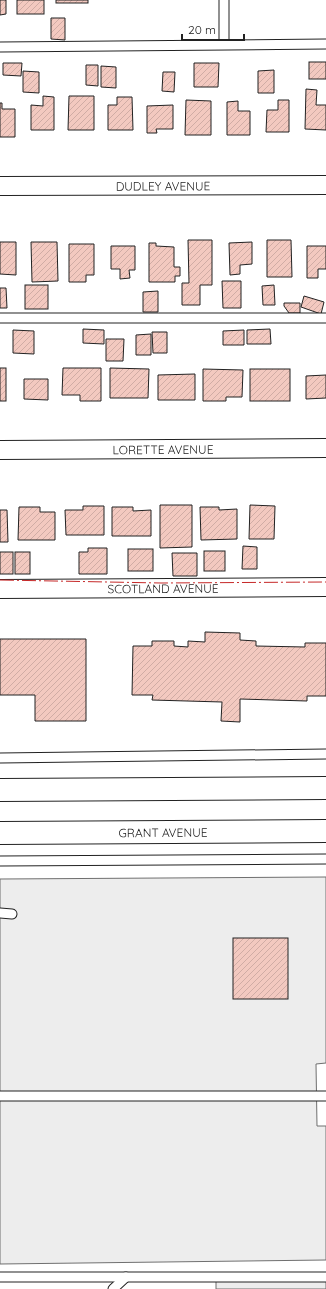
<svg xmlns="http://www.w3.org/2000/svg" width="326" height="1289" font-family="Quicksand,sans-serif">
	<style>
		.parking { fill: #ededed; stroke: #6f6f6f }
		.building { fill: url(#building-hatch); stroke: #222 }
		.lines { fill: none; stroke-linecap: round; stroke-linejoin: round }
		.service-casing { stroke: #222; stroke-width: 11 }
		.minor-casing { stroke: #222; stroke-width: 20 }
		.secondary-casing { stroke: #222; stroke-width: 24 }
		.service { stroke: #fff; stroke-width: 9 }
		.minor { stroke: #fff; stroke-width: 18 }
		.secondary { stroke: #fff; stroke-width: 22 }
		.power { stroke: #c62828; stroke-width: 1; stroke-dasharray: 14 3 2 3; stroke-linecap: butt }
		.labels { text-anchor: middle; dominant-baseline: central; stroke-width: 3; stroke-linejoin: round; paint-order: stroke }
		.street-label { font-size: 12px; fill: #222; stroke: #fff }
	</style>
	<defs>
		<pattern id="building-hatch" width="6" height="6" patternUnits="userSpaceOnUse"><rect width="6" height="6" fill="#f3c9c0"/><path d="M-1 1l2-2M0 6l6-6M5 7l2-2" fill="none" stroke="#d0aca5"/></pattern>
	</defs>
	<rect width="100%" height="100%" fill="#fff"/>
	<g class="parking">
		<polygon points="326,877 326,1063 316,1064 317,1126 326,1126 326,1260 0,1264 0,879"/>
		<polygon points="326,1277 326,1289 216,1289 216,1278"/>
	</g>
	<g class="building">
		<polygon points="0,0 6,0 6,14 0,15"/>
		<rect x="17" y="0" width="27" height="14"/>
		<rect x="56" y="0" width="32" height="3"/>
		<polygon points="51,18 65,18 65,40 51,39"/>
		<rect x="309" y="62" width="17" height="17"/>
		<polygon points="3,63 22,63 21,76 3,75"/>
		<polygon points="194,63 219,63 218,87 194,87"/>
		<polygon points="86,65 98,65 98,86 86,85"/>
		<polygon points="101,66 116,67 116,88 101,87"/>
		<polygon points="274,70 274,93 258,93 258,71"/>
		<polygon points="23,71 39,72 39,93 23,92"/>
		<polygon points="163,72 175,72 174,92 162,91"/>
		<polygon points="306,89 317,90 316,105 326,105 326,130 305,129"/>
		<polygon points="43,96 54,97 54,130 31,130 31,105 43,106"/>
		<polygon points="69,96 94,96 94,130 68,130"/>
		<polygon points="117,97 132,97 133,130 108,130 108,105 117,105"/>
		<polygon points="186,100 211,101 211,135 185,135"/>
		<polygon points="278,100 289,100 289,132 266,132 267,110 278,110"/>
		<polygon points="238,101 238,111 250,111 250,135 227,135 227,102"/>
		<polygon points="0,103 2,103 2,109 15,109 15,137 0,137"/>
		<polygon points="173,105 173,129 156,129 157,133 147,133 147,106"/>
		<polygon points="188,240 212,240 212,285 200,285 200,305 182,305 182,283 189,283"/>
		<polygon points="267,240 291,240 292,277 267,277"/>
		<polygon points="0,242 16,242 16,275 0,274"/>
		<polygon points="31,242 57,242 58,281 32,282"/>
		<polygon points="252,242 252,264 240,265 240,274 230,275 229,243"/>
		<polygon points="149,243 156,243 156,246 174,247 174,267 180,267 180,276 175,276 175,282 149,282"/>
		<polygon points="69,244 94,244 94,275 86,275 86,282 69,282"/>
		<polygon points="111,246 135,246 135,270 129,270 130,278 120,279 120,269 111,269"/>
		<polygon points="307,246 326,246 326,269 318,269 318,278 307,278"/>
		<polygon points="222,281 241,281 241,308 223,308"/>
		<rect x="25" y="285" width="23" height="24"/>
		<polygon points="274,285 275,305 263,305 262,286"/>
		<polygon points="0,288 6,288 7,308 0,308"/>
		<polygon points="158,291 158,312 143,312 143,292"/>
		<polygon points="304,296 324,302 321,314 301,307"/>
		<polygon points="284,303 300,303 300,313 289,313 284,306"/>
		<polygon points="83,329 104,330 104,344 83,343"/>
		<polygon points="270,329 271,344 247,344 247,330"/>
		<polygon points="13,330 34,331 34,354 13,353"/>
		<polygon points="244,330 244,345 223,345 223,331"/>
		<polygon points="152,332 167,332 167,353 153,353"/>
		<polygon points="151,334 151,355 136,355 136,335"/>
		<polygon points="106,339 124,339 123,361 106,361"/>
		<rect x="0" y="368" width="6" height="33"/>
		<polygon points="63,368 101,368 101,401 80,401 80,395 62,395"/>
		<polygon points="110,368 149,369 148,398 110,398"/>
		<polygon points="203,369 243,370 242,397 226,397 226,401 203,401"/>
		<rect x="250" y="369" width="40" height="32"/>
		<polygon points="195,374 195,400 158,400 158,375"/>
		<polygon points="326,375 326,398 306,399 306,376"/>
		<polygon points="24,379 48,379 48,400 24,399"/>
		<polygon points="160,505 192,505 192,547 160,548"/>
		<polygon points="250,505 275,506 274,539 249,539"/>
		<polygon points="83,506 104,506 104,535 66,535 65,510 83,510"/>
		<polygon points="19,507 40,507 40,512 55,512 55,540 18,540"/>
		<polygon points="112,507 133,507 133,511 151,510 151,536 112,536"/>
		<polygon points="200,507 219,507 219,510 237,509 237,539 201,540"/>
		<polygon points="0,510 7,510 8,542 0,542"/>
		<polygon points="243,546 257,547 257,569 242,569"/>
		<polygon points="88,548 107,548 107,574 79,574 79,552 88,552"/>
		<rect x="128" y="549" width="25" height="22"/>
		<rect x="204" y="551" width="21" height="20"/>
		<rect x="0" y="552" width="13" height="22"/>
		<rect x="15" y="552" width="15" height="22"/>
		<polygon points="172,553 197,553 197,576 173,576"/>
		<polygon points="205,632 240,633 240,640 256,641 256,646 305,647 305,643 326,643 326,696 307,696 307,701 240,699 240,722 221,721 222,702 152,700 153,695 132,695 133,646 152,646 152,641 174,641 174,646 188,647 188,641 205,642"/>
		<polygon points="0,639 86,639 86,721 35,721 35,695 0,695"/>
		<rect x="233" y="938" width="55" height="61"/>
	</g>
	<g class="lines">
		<defs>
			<g id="service">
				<polyline points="224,0 224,44"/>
				<polyline points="0,47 326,44"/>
				<polyline points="0,318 326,318"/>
				<polyline points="0,758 326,754"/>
				<polyline points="0,861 326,859"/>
				<polyline points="0,913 12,914"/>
				<polyline points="0,1096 326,1096"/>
				<polyline points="0,1277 326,1277"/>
				<polyline points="113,1289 126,1277"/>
			</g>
			<g id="minor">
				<path id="s1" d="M0,186l326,-1"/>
				<path id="s2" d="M0,450l326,-2"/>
				<path id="s3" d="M0,589l326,-2"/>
			</g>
			<g id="secondary">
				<polyline points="0,790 326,788"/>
				<path id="s4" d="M0,833l326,-2"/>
			</g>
		</defs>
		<use href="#service" class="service-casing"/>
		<use href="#minor" class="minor-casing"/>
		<use href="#secondary" class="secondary-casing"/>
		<use href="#service" class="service"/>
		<use href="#minor" class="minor"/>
		<use href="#secondary" class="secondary"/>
		<polyline class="power" points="0,580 161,583 326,582"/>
	</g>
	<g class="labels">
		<g class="street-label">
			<text stroke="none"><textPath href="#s1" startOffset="163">DUDLEY AVENUE</textPath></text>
			<text stroke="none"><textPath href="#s2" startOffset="163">LORETTE AVENUE</textPath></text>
			<text stroke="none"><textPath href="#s3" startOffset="163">SCOTLAND AVENUE</textPath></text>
			<text stroke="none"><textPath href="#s4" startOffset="163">GRANT AVENUE</textPath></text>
		</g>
	</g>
	<path d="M182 34v6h62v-6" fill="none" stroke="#222222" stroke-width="2"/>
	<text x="188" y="34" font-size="12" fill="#222222" stroke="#ffffff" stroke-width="3" paint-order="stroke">20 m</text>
</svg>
